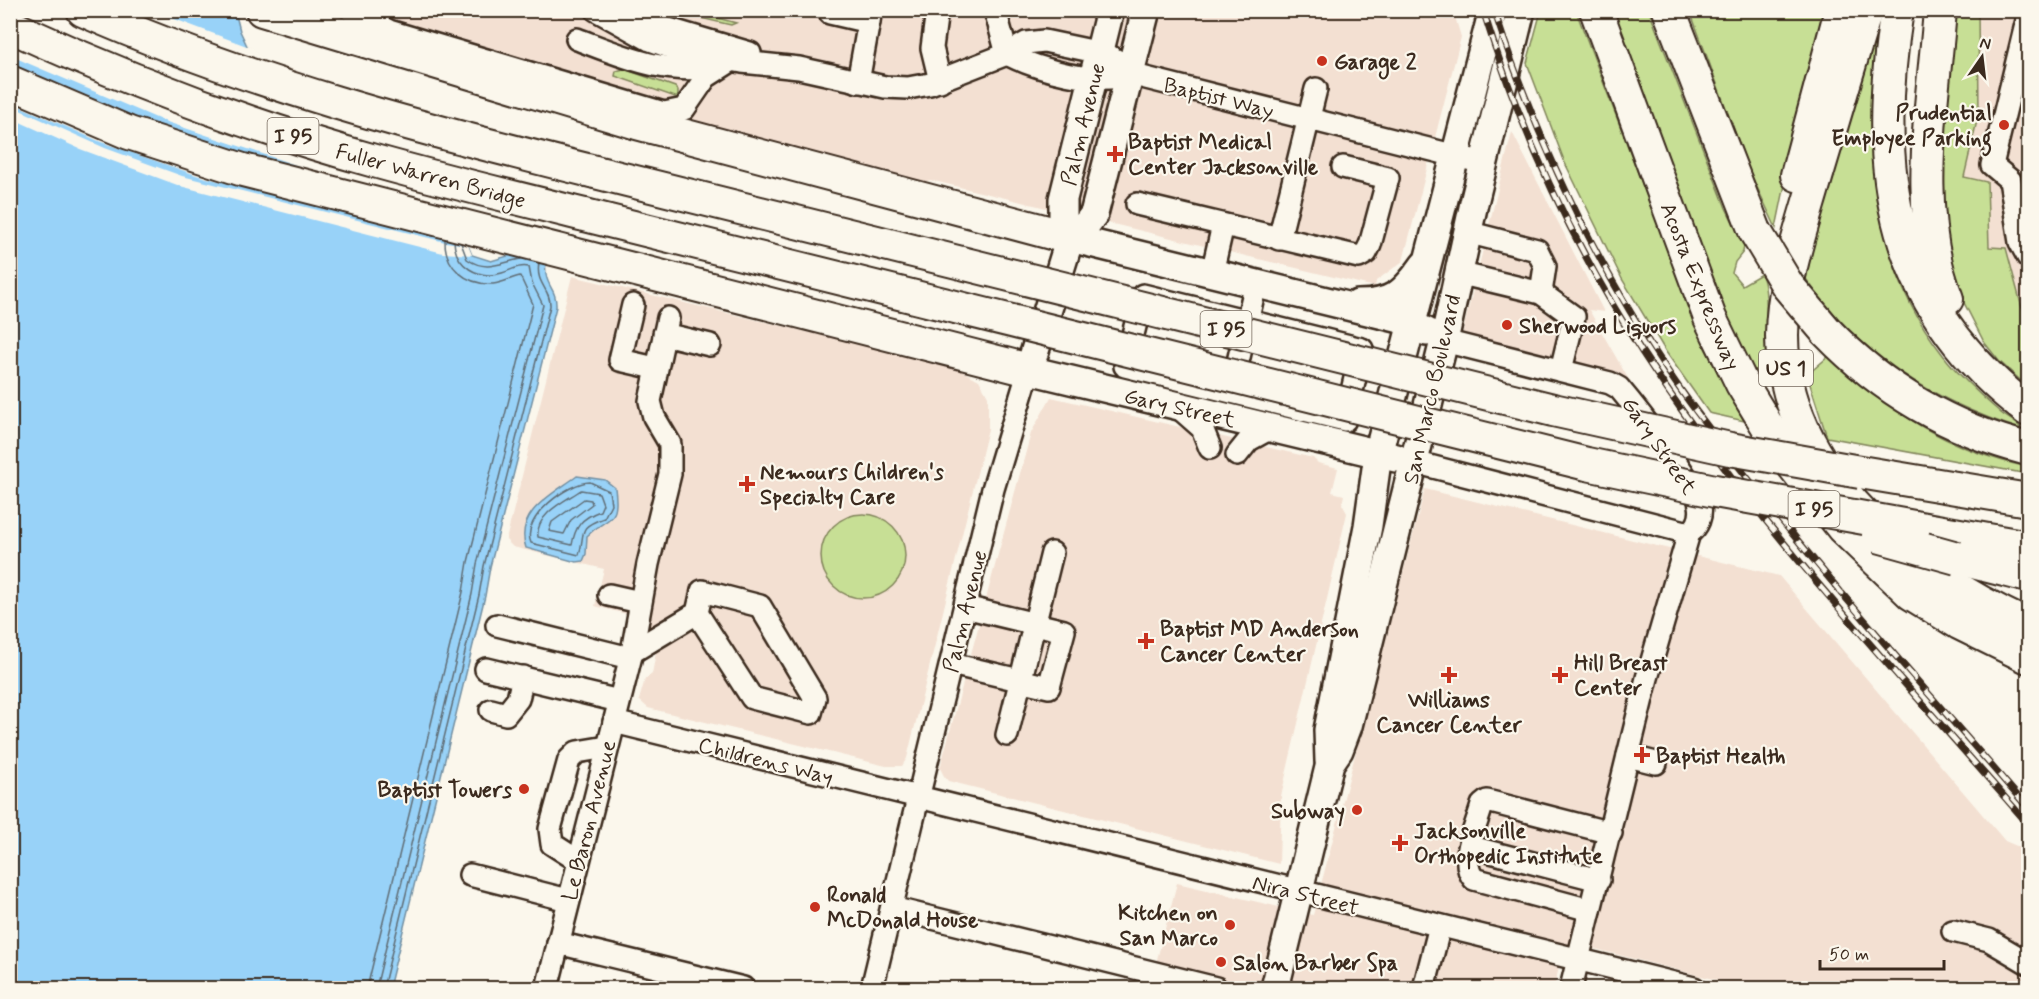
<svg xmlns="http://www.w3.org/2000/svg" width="2039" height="999" viewBox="0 0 2039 999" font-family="Mynerve,sans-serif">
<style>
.built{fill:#f3e0d2}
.green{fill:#c7df95;stroke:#81845a;stroke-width:1.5}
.water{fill:#98d2f8;stroke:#738fa1;stroke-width:1.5}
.pier{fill:#fbf7ec}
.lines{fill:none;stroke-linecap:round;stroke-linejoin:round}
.shore{stroke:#606d75;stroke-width:1.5}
.minor-casing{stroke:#3b2a1e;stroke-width:26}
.major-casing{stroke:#3b2a1e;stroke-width:32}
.highway-casing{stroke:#3b2a1e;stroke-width:36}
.minor{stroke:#fbf7ec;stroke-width:21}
.major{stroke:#fbf7ec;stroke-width:27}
.highway{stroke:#fbf7ec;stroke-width:32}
.rail-casing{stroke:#3b2a1e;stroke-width:7}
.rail{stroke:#fbf7ec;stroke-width:4.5;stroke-dasharray:14;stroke-linecap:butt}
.highway-bridge-casing{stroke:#3b2a1e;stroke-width:36;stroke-linecap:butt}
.highway-bridge{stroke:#fbf7ec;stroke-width:32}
.poi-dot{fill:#c8321e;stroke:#fbf7ec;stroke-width:2}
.labels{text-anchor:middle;stroke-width:4.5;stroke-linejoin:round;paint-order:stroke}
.shield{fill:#fbf7ec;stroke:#75685c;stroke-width:1.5}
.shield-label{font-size:21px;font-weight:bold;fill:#3b2a1e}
.poi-label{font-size:22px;font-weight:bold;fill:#3b2a1e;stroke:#fbf7ec;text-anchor:start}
.street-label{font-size:22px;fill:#3b2a1e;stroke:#fbf7ec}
</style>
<rect width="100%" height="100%" fill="#fbf7ec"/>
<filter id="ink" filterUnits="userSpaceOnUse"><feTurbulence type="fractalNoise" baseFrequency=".0167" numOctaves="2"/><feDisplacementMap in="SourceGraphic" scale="12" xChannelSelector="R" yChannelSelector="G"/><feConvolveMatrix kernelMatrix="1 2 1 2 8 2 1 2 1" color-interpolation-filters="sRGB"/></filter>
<g filter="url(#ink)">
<g class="built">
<path d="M1453,10l8,27 -58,224 -27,20 -1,6 -445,-107 -12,4 -247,-63 -373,-110z"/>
<path d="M1978,11h50v305l-6,-8 -16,-60h-17l-2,-66 -23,-5 15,-65z"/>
<path d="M1512,132l92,180 -15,-2 40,70 -168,-41z"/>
<path d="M572,276l382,91 25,13 9,16v33l-81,329 -5,8h-16l-238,-58 -9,-8 6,-21 7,-5 4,-22 -12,-26 2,-7 -51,-13 9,-37 -91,-22 -7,-7z"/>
<path d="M1051,397l262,61 5,5 20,5 -6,24 12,3 -2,9 5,9 -66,283 -2,68 -331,-83 -4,-5 -4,-8 91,-335z"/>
<path d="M1425,489l354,87 226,265 14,6 9,11v130h-280l-176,-45 -8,4 -10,41h-379l-21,-17 23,-88 136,32z"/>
</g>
<g class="green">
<path d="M655,11h37l44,12 -5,2 -52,-12 -11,3z"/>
<path d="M1541,11h35l129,337 39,73 -35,-8 -43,-61 -44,-73 -57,-116 -38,-100z"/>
<path d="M1613,11h36l77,197 18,37 -1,7 -8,10 -3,11 10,12 19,-11c10,19 2,58 5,81l-6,4 3,34 -39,-72z"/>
<path d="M1690,11h137l-22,77 -29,140 -27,-58z"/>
<path d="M1881,11c-7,125 -22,237 62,344 17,22 37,40 58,58 6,5 18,10 20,16 -88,-28 -161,-74 -215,-150l9,-45z"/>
<path d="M1953,11h25l1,101 -15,65 23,5 2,65 17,1 16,60 6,8v71l-29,-26 -15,-19 -31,-61 -14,-87z"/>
<path d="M624,69l51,18 3,3v8l-63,-22 1,-5z"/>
<path d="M1829,356c63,56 115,93 199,111v7l-201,-37 -20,-62z"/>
<circle cx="863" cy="556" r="42"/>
</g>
<g class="water">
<path d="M10,11h225l5,20 9,19 218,193 5,12 19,6 27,-8 28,8c-3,27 11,25 10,46l-66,260 -5,29 -96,392h-378z"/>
<path d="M577,476l28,4 10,8c5,37 -7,27 -28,48l-1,18 -3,7 -7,1 -50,-14c-12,-36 27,-54 51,-72z"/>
</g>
<path class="pier" d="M11,11h142l99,37 16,16 202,140 8,14 -8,27h-2l4,10 -29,-2 -263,-67 -100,-37 -69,-31v-12l94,42 77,28 263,66 22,3 -268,-69 -98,-34 -91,-40 1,-37 112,50 89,31 132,35 -183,-61 -150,-64z"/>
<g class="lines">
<g class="shore">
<path d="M461,243l6,16c20,14 34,3 54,0"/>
<path d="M590,482l19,9 2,13 -7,14c-28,10 -18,14 -25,37l-48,-12c-11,-25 38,-61 59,-61z"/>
<path d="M581,490l18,3 4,11 -3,7c-19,7 -25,16 -28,34l-34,-8c-3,-23 27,-36 43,-47z"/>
<path d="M584,499l7,1 1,4 -21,16 -7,14 -15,-3 3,-9z"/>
<path d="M367,988l96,-396 5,-30 65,-258 -13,-28c-9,2 -17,7 -27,8 -27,1 -49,-17 -48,-45"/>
<path d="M376,988l96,-394 5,-30 66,-259 -11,-22 -3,-16c-11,-2 -17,3 -27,6 -24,7 -47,-7 -48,-32"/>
<path d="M383,988l96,-393 5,-29 66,-260c1,-17 -15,-22 -11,-43"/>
</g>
<g class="minor-casing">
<g id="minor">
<path d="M351,10l38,21 275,82 20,-4 22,-32 25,-16"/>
<path d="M596,10l54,30 33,12 59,10 57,6 86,19 23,1 22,-4 77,-30 19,-11 18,-2 62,13 12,7 12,13"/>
<path d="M627,10l25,14 98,29"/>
<path d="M937,10l-5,38 8,33"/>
<path d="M995,10l12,44"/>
<path d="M830,13l39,9"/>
<path d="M2028,16l-36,149 18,15 10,62 8,15"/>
<path d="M577,39c45,17 96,40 144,25"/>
<path d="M1007,54c32,16 89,32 123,20l354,89"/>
<path d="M858,82l13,-72"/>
<path d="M1137,204l222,53 7,-4 4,-8 18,-67 -45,-11"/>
<path d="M1467,232l70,18 8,16 -4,27"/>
<path d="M1279,239l37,-150"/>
<path d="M1212,273l11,-48"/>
<path d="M1458,273l83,20 33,24 -13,53"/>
<path d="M1143,295l219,54 -17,71 -220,-54z"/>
<path d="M633,305l-13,55 35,8"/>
<path d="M664,334l46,11"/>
<path d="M1444,341l166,42 9,5c16,19 78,97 81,117 2,11 -2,22 -11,28"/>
<path d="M1232,388l24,-105"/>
<path d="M1177,406l25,22 8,20"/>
<path d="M1237,455l12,-15 22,-12"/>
<path d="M1414,462l275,71"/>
<path d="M609,595l31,7"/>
<path d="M497,625l133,33"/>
<path d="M632,652l65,-39 5,-22 58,15 55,92 -4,15 -59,-15 -55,-85"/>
<path d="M951,664l98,23 15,-56 -99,-24"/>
<path d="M486,669l133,32"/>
<path d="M491,710l15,4 12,-15 5,-22"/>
<path d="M614,722l1080,266"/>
<path d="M1007,735l45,-182"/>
<path d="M1628,756l28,7"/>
<path d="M1471,847l128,33"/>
<path d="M577,860l-25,-16 -2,-15 19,-69 8,-8 30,-5"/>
<path d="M470,875l98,25"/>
<path d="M892,908l324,80"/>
<path d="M1590,910l-116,-31c-16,-18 3,-54 8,-74l5,-4 124,32"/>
<path d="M1953,931l36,9 39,23"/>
<path d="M558,943l185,45"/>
<path d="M547,988l85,-336 16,-88 22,-90v-30l-16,-27 -4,-16 18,-83"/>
<path d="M872,988l121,-499 36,-119"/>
<path d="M1424,988l16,-62"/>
<path d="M1571,988l76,-310 42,-145"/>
</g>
</g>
<g class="major-casing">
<g id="major">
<path d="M1110,10l-47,189v17l7,22 -41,132 367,88"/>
<path d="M1070,238l330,81 27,13"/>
<path d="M1070,238l13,-9 11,-15 52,-204"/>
<path d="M1358,304c35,0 46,-11 66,-39"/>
<path d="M1329,761l-1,-31 40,-204 10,-72 115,-444"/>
<path d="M1275,988l55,-225 9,-13 9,-24 96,-385 30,-138 47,-193"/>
</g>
</g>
<g class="highway-casing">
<g id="highway">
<path d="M83,10c165,73 338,119 512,162"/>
<path d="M262,10l375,113 433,115"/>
<path d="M1596,10l114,308 32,66 43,71 58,73 69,66 47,29 69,34"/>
<path d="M1669,10l86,221"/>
<path d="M1866,10c-17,57 -34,114 -51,171 -14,49 -33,103 -33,155 1,139 132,238 246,290"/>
<path d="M1897,10c-26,163 -6,296 131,400"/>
<path d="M1940,10c-7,94 -28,201 7,289"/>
<path d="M10,26c119,55 242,101 368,136 68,19 138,36 207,53"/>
<path d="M10,82l119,51 114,37 786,200"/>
<path d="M1797,175l44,-165"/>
<path d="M1827,332c56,58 123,97 201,117"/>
<path d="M1860,472l168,28"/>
<path d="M1914,527l114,20"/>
<path d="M1957,558l71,18"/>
</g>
</g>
<use href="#minor" class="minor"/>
<use href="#major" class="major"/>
<use href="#highway" class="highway"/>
<g class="rail-casing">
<g id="rail">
<path d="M1483,10c37,120 91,237 159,342 111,170 254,319 386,472"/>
<path d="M1494,10c42,128 100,251 175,363 26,39 56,76 85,113 87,111 182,215 274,322"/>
</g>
</g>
<use href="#rail" class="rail"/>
<g class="highway-bridge-casing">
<g id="highway-bridge">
<path d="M595,172l958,238 177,39 130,23"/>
<path d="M585,215l1002,249 128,27 199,36"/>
<path d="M1755,231l33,55 39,46"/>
<path d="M1878,536l79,22"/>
</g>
</g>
<use href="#highway-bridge" class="highway-bridge"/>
</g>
</g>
<g class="poi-dot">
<circle cx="1322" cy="61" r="6"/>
<circle cx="2004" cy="125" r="6"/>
<path d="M1112 145h6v6h6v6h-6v6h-6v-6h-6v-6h6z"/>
<circle cx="1507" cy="325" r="6"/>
<path d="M744 475h6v6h6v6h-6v6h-6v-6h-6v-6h6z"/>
<path d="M1143 632h6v6h6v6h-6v6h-6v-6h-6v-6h6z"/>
<path d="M1446 666h6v6h6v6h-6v6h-6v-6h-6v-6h6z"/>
<path d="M1557 666h6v6h6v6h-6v6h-6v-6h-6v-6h6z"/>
<path d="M1639 746h6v6h6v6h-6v6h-6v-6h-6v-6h6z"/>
<circle cx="524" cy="789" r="6"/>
<circle cx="1357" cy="810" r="6"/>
<path d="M1397 834h6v6h6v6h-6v6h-6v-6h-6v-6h6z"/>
<circle cx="815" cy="907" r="6"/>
<circle cx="1230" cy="925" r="6"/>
<circle cx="1221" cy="962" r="6"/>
</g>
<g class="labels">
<g class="shield">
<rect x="267.5" y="118" width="51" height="36" rx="4.5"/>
<rect x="1200.5" y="311" width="51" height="36" rx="4.5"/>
<rect x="1759" y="350" width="54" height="36" rx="4.5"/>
<rect x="1788.5" y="491" width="51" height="36" rx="4.5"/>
</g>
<g class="shield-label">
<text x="293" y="143">I 95</text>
<text x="1226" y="336">I 95</text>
<text x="1786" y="375">US 1</text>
<text x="1814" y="516">I 95</text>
</g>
<g class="poi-label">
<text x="1334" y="69">Garage 2</text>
<text x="1992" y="120" text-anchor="end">Prudential<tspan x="1992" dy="25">Employee Parking</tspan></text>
<text x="1128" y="149">Baptist Medical<tspan x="1128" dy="25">Center Jacksonville</tspan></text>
<text x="1519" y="333">Sherwood Liquors</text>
<text x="760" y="479">Nemours Children's<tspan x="760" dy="25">Specialty Care</tspan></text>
<text x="1160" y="636">Baptist MD Anderson<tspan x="1160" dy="25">Cancer Center</tspan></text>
<text x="1574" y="670">Hill Breast<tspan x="1574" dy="25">Center</tspan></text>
<text x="1449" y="707" text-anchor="middle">Williams<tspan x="1449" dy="25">Cancer Center</tspan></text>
<text x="1656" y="763">Baptist Health</text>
<text x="512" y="797" text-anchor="end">Baptist Towers</text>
<text x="1345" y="818" text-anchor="end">Subway</text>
<text x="1414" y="838">Jacksonville<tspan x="1414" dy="25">Orthopedic Institute</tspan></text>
<text x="827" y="902">Ronald<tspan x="827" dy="25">McDonald House</tspan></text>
<text x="1218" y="920" text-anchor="end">Kitchen on<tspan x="1218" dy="25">San Marco</tspan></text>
<text x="1233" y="970">Salon Barber Spa</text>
</g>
<g class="street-label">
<text transform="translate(1219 97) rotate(14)" y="8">Baptist Way</text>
<text transform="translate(1082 124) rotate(-76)" y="8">Palm Avenue</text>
<text transform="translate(431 175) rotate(15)" y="8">Fuller Warren Bridge</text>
<text transform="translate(1701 286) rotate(68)" y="8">Acosta Expressway</text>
<text transform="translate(1431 389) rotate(-77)" y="8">San Marco Boulevard</text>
<text transform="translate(1180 407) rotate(13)" y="8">Gary Street</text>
<text transform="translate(1660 445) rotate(55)" y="8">Gary Street</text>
<text transform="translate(964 611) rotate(-76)" y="8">Palm Avenue</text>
<text transform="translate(766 760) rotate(14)" y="8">Childrens Way</text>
<text transform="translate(588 820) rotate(-76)" y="8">Le Baron Avenue</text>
<text transform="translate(1306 894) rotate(14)" y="8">Nira Street</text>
</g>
</g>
<rect width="2039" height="999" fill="none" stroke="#fbf7ec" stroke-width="36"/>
<rect x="18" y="18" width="2003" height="963" fill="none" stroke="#3b2a1e" stroke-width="2" filter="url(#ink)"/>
<g transform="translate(1982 57) rotate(14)" stroke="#fbf7ec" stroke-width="4.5" paint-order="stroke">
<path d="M0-4.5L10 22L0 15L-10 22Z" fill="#3b2a1e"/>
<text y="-9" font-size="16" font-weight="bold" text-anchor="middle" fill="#3b2a1e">N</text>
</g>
<path d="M1820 960v9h124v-9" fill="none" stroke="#3b2a1e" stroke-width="3"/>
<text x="1829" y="960" font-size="18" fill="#3b2a1e" stroke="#fbf7ec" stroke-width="4.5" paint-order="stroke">50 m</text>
</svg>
